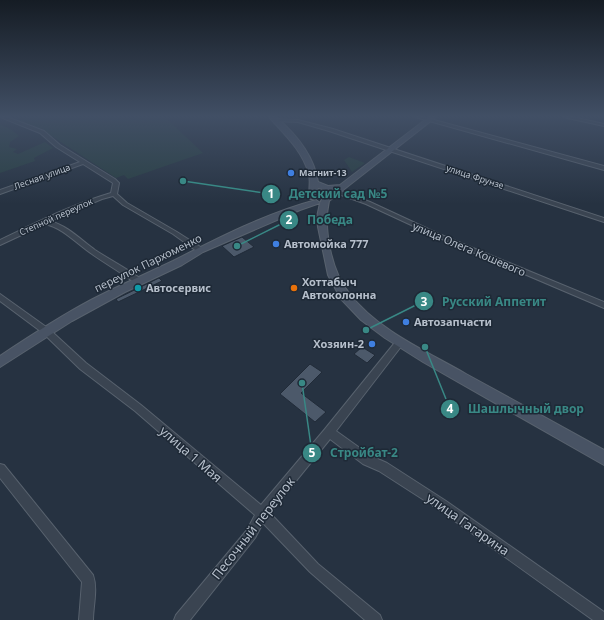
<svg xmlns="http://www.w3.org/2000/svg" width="604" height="620" viewBox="0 0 604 620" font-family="'Noto Sans',sans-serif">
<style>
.green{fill:#283f42}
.building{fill:#4c596a;stroke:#212b38}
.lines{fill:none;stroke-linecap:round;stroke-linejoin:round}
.street-casing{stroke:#58626e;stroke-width:2}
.secondary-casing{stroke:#58626e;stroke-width:2}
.street{fill:#3a4451;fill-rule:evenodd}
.secondary{fill:#485364;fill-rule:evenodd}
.shop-dot{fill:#3f7fe0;stroke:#1e2936;stroke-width:1.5}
.culture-dot{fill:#0f9aa8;stroke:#1e2936;stroke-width:1.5}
.food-dot{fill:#e8710a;stroke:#1e2936;stroke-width:1.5}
.labels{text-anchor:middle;stroke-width:3;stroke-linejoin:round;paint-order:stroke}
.far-poi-label{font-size:9px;font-weight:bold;fill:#b6bfcb;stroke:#1e2936;text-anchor:start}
.far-street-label{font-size:9px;fill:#b6bfcb;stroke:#1e2936}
.poi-label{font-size:11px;font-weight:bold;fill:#b6bfcb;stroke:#1e2936;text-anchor:start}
.street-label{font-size:11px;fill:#b6bfcb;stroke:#1e2936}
.near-street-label{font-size:13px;fill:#b6bfcb;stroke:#1e2936}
.leader{fill:none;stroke:#398885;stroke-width:1.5}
.callout-dot{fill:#398885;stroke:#1e2936;stroke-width:1.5}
.mark-label{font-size:12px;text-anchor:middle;font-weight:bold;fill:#fff}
.callout-label{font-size:12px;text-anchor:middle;font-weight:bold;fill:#398885;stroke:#1e2936;stroke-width:3;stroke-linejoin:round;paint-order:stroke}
</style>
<rect width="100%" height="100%" fill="#263241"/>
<g class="green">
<path d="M27,117h97l3,2 -2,1 11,-3h29l38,36 -75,26 -4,-4 -8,3 -72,-47 -27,-10z"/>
<path d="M0,124l12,6 7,6 -9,6 -1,5 8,2 -4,3 5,2 27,-12 8,6 -19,10 1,3 -35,12z"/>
<path d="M349,157l16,6 -13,9 -8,-12z"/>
</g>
<g class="building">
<path d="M242,237l12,10 -20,10 -12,-11z"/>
<path d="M159,278l3,3 -44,21 -2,-3z"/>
<path d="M362,347l13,8 -8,8 -13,-9z"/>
<path d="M310,364l12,8 -21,21 25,19 -11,10 -35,-28z"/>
</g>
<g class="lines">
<g class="street-casing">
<g id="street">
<path d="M0,117h7l37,14 16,14 55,34 4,4 -2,11 10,9 50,29 25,16 1,2 -1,2h-4l-25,-18 -50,-29 -10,-9 -11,3 -52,22c18,5 31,19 45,29 15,10 31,18 46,29l1,2 -1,2h-6c-14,-11 -29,-19 -43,-29 -16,-11 -29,-26 -47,-30l-45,21v-5c36,-17 73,-36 111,-47l2,-10 -30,-19 -83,30v-4l80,-28 -24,-15 -16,-14z"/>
<path d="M415,117h8l181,49v4z"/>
<path d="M563,117h10l31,7v2z"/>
<path d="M275,119l23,1 35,9 271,89v4l-275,-91 -31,-9 -25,-1v-2z"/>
<path d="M335,189l35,13 69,32 165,68v6l-169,-72 -69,-32 -33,-12v-2z"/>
<path d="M0,294l49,35 37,34 55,42 120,100 64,-76 72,-89h6l1,2 -1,2 -67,87 35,25 16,7 59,38 158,111v8h-11l-155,-111 -59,-38 -16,-7 -33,-25 -60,74 48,51 62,51 2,5h-17l-55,-48 -47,-49 -8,15 -65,82h-16l2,-5 71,-85 8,-15 -120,-104 -55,-42 -37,-36 -43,-32z"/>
<path d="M0,464l4,1 89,110c5,14 0,31 0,45h-14l3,-38 -82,-104z"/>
</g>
</g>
<g class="secondary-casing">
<path id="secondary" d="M269,117h7c20,17 38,39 42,65l10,4 12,-1 89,-68h7l-107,84c-6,27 2,70 20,92 28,37 77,58 117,81 46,25 92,51 138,76v15l-181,-103 -38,-24 -24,-18 -20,-21 -13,-24 -10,-48 -1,-10 3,-14 -20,7 -97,42 -21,13 -57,27 -53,29 -72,46v-11c30,-20 59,-39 91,-56 27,-14 55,-26 82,-39 45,-23 94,-48 143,-61l4,3 3,-6 10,-7h-6l-9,-2 -2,11h-6c-2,-7 1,-17 -1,-25 -7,-24 -24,-39 -40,-57z"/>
</g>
<use href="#street" class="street"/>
<use href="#secondary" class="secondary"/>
</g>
<linearGradient id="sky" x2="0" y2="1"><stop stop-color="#151c24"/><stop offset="0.57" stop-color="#414f65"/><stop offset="1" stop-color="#414f65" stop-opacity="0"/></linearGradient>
<rect width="604" height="204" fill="url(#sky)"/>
<g class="shop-dot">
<circle cx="291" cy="173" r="4"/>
<circle cx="276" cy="244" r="4"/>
<circle cx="406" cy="322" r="4"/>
<circle cx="372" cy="344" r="4"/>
</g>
<circle class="culture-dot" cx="138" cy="288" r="4"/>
<circle class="food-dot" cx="294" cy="288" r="4"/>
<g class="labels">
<g class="far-poi-label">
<text x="299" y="176">Магнит-13</text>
</g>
<g class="far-street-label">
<text transform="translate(42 177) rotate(-20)" y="3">Лесная улица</text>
<text transform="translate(475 177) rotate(18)" y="3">улица Фрунзе</text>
<text transform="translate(56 217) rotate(-24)" y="3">Степной переулок</text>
</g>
<g class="poi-label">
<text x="284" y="248">Автомойка 777</text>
<text x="302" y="286">Хоттабыч<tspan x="302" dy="13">Автоколонна</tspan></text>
<text x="146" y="292">Автосервис</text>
<text x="414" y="326">Автозапчасти</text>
<text x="364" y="348" text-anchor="end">Хозяин-2</text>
</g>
<g class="street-label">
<text transform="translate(469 249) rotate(23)" y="4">улица Олега Кошевого</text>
<text transform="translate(148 263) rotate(-26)" y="4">переулок Пархоменко</text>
</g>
<g class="near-street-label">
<text transform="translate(191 454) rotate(41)" y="5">улица 1 Мая</text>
<text transform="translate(468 524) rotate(35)" y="5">улица Гагарина</text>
<text transform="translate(253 528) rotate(-52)" y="5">Песочный переулок</text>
</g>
</g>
<path class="leader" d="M183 181L271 194M237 246L289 220M366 330L424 301M425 347L450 409M302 383L312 453"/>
<g class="callout-dot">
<circle cx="183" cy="181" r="4"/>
<circle cx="237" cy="246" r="4"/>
<circle cx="366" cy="330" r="4"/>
<circle cx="425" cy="347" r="4"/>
<circle cx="302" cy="383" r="4"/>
<circle cx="271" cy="194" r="10"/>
<circle cx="289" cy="220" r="10"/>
<circle cx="424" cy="301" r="10"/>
<circle cx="450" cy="409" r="10"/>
<circle cx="312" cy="453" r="10"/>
</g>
<g class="mark-label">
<text x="271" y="198">1</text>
<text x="289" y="224">2</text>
<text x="424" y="306">3</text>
<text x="450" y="413">4</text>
<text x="312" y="457">5</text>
</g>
<g class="callout-label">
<text x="338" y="198">Детский сад №5</text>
<text x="330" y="224">Победа</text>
<text x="494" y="306">Русский Аппетит</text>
<text x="526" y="413">Шашлычный двор</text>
<text x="364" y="457">Стройбат-2</text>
</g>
</svg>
